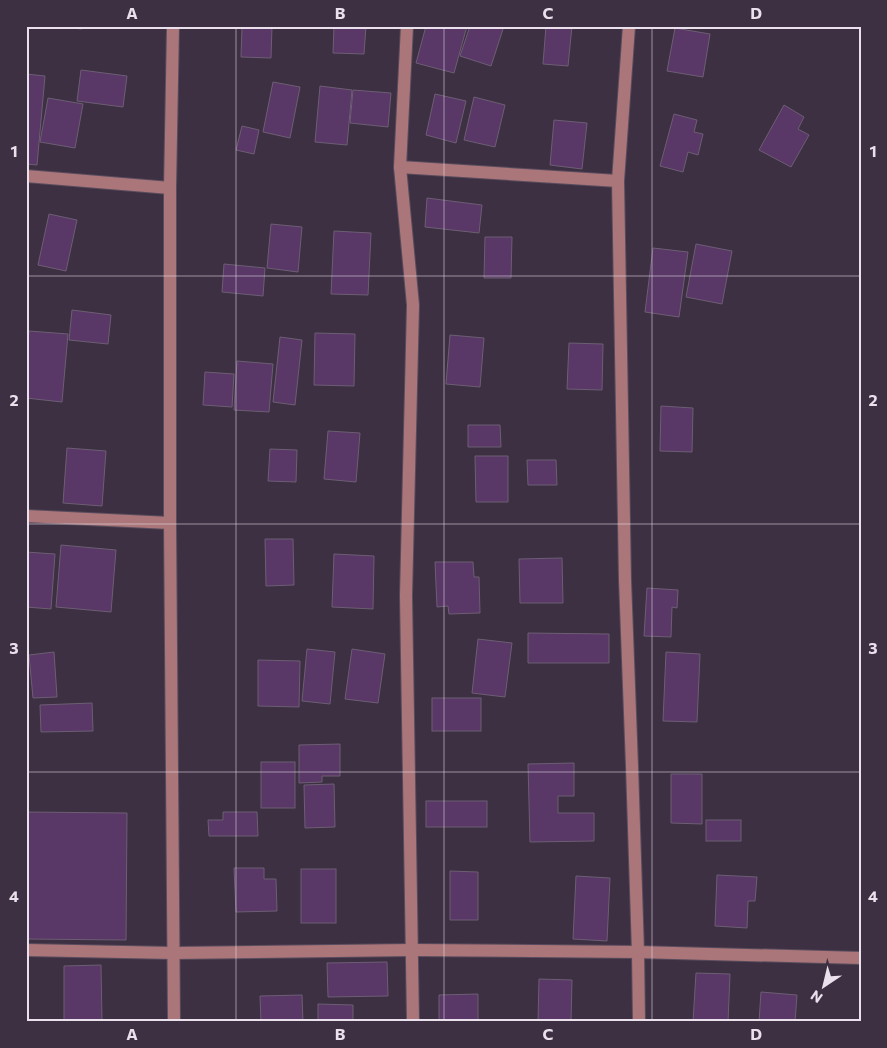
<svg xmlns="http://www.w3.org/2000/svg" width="887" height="1048" viewBox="0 0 887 1048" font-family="Commissioner,sans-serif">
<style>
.building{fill:#593767;stroke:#6d5e73}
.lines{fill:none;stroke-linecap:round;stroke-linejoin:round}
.minor-casing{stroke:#594c5e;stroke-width:14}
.minor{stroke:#ab7679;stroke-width:12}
.grid{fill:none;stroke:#eae1ed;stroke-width:1;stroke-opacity:0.55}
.neatline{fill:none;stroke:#eae1ed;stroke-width:2}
.grid-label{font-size:16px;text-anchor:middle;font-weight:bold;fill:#eae1ed}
</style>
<rect width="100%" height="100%" fill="#3d3043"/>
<g class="building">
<path d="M59,26h23v3l-23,-2z"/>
<path d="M242,26h30l-1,32 -30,-1z"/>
<path d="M334,26h32l-2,28 -31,-1z"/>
<path d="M426,26h41l-13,47 -38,-10z"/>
<path d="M470,26h34l-13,40 -31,-10z"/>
<path d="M546,26h26l-4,40 -25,-2z"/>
<path d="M675,28l35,6 -7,43 -36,-6z"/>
<path d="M81,70l46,6 -4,31 -46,-6z"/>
<path d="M26,74l19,2 -8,89 -11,-1z"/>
<path d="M273,82l27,5 -10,51 -27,-6z"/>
<path d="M320,86l32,4 -5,55 -32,-3z"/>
<path d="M353,90l38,3 -3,34 -38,-4z"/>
<path d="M435,94l31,7 -10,42 -30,-8z"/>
<path d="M474,97l31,8 -10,42 -31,-7z"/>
<path d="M48,98l35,6 -8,44 -35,-6z"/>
<path d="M784,105l20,12 -6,12 11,6 -18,32 -32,-17z"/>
<path d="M674,114l23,6 -3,12 9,2 -5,21 -10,-3 -5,20 -23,-6z"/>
<path d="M554,120l33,3 -5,46 -32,-4z"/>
<path d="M242,126l17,4 -5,24 -18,-4z"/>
<path d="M427,198l55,7 -3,28 -54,-6z"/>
<path d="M49,214l28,6 -11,51 -28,-6z"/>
<path d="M271,224l31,3 -4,45 -31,-4z"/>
<path d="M334,231l37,2 -3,62 -37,-1z"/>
<path d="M485,237h27l-1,41h-27z"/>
<path d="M696,244l36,7 -10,53 -36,-7z"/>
<path d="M653,248l35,4 -9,65 -34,-5z"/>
<path d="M224,264l41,4 -2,28 -41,-4z"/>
<path d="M72,310l39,5 -3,29 -39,-4z"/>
<path d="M29,331l39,3 -6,68 -36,-4v-39z"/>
<path d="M315,333l40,1 -1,52 -40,-1z"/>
<path d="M450,335l34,3 -4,49 -34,-3z"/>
<path d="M280,337l22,3 -7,65 -22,-3z"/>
<path d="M569,343l34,1 -1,46 -35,-1z"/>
<path d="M237,361l36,3 -4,48 -35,-2z"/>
<path d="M205,372l29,2 -2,33 -29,-2z"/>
<path d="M661,406l32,2 -1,44 -32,-1z"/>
<path d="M468,425h32l1,22h-33z"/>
<path d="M328,431l32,2 -4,49 -32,-3z"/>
<path d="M67,448l39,3 -4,55 -39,-3z"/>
<path d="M270,449l27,1 -1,32 -28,-1z"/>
<path d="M475,456h33v46h-32z"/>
<path d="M527,460h29l1,25h-29z"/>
<path d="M265,539h28l1,46 -28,1z"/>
<path d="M61,545l55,5 -5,62 -55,-5z"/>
<path d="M26,552l29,2 -4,55 -25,-2z"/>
<path d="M334,554l40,2 -1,53 -41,-2z"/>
<path d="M562,558l1,45h-43l-1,-44z"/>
<path d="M435,562h38l1,15h5l1,36 -31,1 -1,-8 -11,1z"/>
<path d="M647,588l31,2 -1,18 -5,-1 -1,30 -27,-1z"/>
<path d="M528,633l81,1v29h-81z"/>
<path d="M478,639l34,4 -7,54 -33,-4z"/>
<path d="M307,649l28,3 -5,52 -28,-3z"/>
<path d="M352,649l33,5 -7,49 -33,-4z"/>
<path d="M54,652l3,45 -24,1 -4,-43z"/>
<path d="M666,652l34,2 -3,68 -34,-1z"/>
<path d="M258,660l42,1 -1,46 -41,-1z"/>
<rect x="432" y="698" width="49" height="33"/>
<path d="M92,703l1,28 -52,1 -1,-27z"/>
<path d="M340,744v32h-18v6l-23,1v-38z"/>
<rect x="261" y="762" width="34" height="46"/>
<path d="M574,763v33h-16v17h36v28l-64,1 -2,-78z"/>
<path d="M671,774h31v50l-31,-1z"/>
<path d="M334,784l1,43 -30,1 -1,-43z"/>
<rect x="426" y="801" width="61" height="26"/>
<path d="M26,812l101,1 -1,127 -100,-1z"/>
<path d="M223,812h34l1,24h-49l-1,-16h15z"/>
<rect x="706" y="820" width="35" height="21"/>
<path d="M234,868h30v11h12l1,32 -41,1z"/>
<rect x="301" y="869" width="35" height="54"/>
<path d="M450,871l28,1v48h-28z"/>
<path d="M717,875l40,2 -2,24h-7l-1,27 -32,-2z"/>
<path d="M576,876l34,2 -3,63 -34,-2z"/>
<path d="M387,962l1,34 -60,1 -1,-34z"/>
<path d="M101,965l1,57h-38v-56z"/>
<path d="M696,973l34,1 -2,48h-35z"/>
<path d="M539,979l33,1 -1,42h-33z"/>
<path d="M761,992l36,3 -2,27h-36z"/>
<path d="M478,994v28h-39v-27z"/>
<path d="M302,995l1,27h-42l-1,-26z"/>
<path d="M318,1004l35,1v17h-35z"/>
</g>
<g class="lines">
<g class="minor-casing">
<g id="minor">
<path d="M173,26l-3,162v335l4,499"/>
<path d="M407,26l-7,141 13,138 -7,291 7,426"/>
<path d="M629,26l-11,155 7,399 7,186 6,186 1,70"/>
<path d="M400,167l218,14"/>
<path d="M26,176l144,12"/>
<path d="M26,516l144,7"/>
<path d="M26,950l147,3 239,-3 226,2 223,6"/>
</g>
</g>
<use href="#minor" class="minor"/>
</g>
<path class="grid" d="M236,26v996M444,26v996M652,26v996M26,276h835M26,524h835M26,772h835"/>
<rect width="887" height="1048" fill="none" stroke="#3d3043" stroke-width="55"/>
<g transform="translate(824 986) rotate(215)" stroke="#3d3043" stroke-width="4" paint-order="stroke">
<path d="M0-4L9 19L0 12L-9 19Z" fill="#eae1ed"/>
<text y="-8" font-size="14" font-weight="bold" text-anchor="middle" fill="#eae1ed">N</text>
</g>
<rect x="28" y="28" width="832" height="992" class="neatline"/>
<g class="grid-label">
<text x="132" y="19">A</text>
<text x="340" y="19">B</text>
<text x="548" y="19">C</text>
<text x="756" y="19">D</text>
<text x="14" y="157">1</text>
<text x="873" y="157">1</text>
<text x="14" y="406">2</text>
<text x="873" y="406">2</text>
<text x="14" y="654">3</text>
<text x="873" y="654">3</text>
<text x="14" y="902">4</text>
<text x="873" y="902">4</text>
<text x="132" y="1040">A</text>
<text x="340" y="1040">B</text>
<text x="548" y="1040">C</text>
<text x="756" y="1040">D</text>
</g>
</svg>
